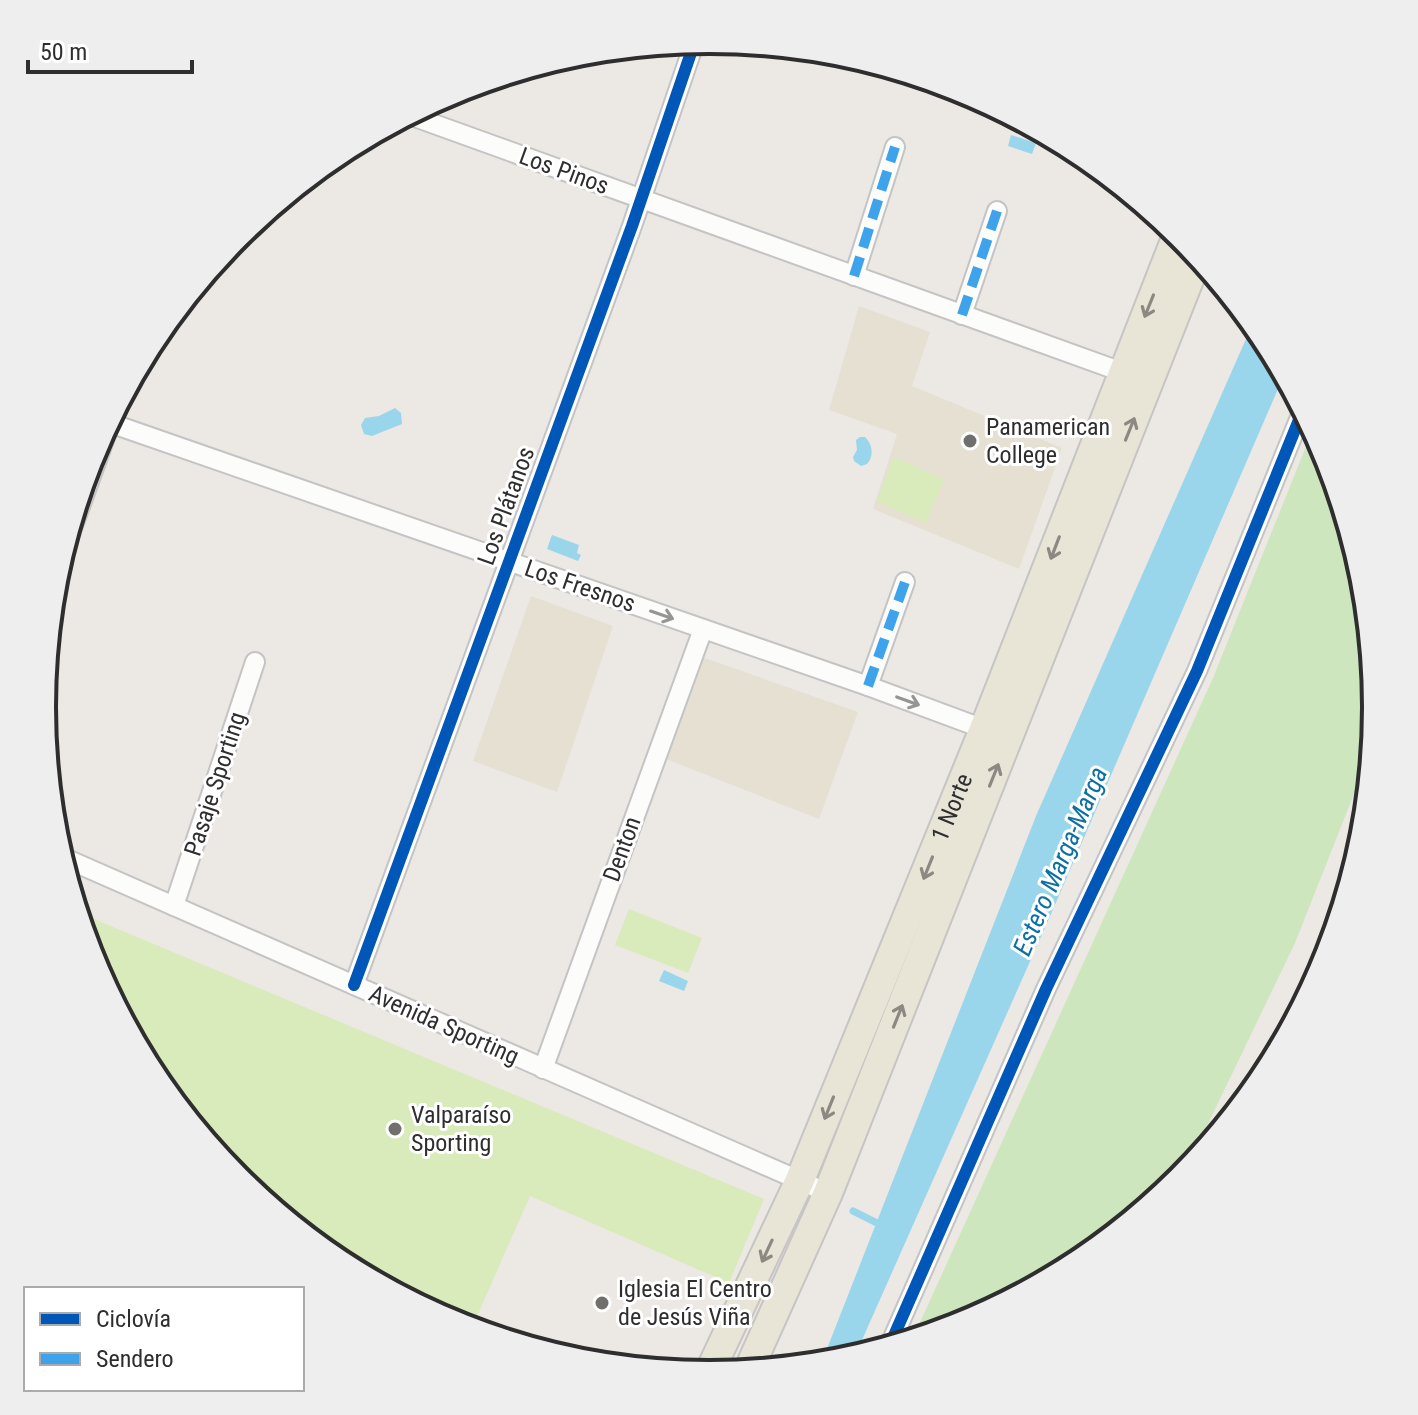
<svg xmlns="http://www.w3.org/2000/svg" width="1418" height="1415" viewBox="0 0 1418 1415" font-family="'Roboto Condensed',sans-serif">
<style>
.education{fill:#e6e0d3}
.grass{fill:#cee6be}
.pitch{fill:#d9eabb}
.water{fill:#99d6ec}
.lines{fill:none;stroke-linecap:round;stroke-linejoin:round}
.stream{stroke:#99d6ec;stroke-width:7}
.street-casing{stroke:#c5c4c5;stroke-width:22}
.primary-casing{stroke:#c6c5c4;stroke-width:32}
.street{stroke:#fcfcfb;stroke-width:18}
.primary{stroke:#e8e4d6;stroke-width:28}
.quiet{stroke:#3ea3eb;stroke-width:10;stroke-dasharray:20 10;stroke-linecap:butt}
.cycleway-casing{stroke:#fff;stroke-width:17}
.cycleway{stroke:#0057b8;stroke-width:12}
.oneway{stroke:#8b8982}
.oneway2{stroke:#959594}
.poi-dot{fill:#706f6e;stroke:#fff;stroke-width:3}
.labels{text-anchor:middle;stroke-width:6;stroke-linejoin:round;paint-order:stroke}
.street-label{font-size:24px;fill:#2e2e2e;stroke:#fff}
.poi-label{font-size:24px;fill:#2e2e2e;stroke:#fff;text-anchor:start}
.water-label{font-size:26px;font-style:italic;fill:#0d6fa3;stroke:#fff}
.rim{fill:none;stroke:#2e2e2e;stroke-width:4}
</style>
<rect width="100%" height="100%" fill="#ece8e4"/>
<g class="education">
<path d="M859,306l71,26 -18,54 150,62 -43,121 -146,-60 24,-75 -68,-24z"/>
<path d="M531,596l82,30 -56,166 -84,-31z"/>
<path d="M702,657l156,55 -39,107 -153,-60z"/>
</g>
<path class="grass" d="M1313,429l13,23 38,126 12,130 -3,38 -78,197 -114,237 -102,83 -115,61 -52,16 301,-662z"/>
<g class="pitch">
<path d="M894,457l50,22 -18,44 -50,-22z"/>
<path d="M629,909l73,29 -14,35 -73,-28z"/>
<path d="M77,912l687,287 -35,84 -199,-87 -56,127 50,23 -71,-22 -115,-62 -101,-83 -83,-101 -62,-115z"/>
</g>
<g class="water">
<path d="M1011,135l25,8 -4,11 -24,-8z"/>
<path d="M1253,323l11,14 20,38 -236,546 -194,437 -33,6 215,-548z"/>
<path d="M395,408l6,5 1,11 -30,12 -8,-2 -3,-9 4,-7 14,-2z"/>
<path d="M860,437h5c8,7 9,20 2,27l-6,2 -7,-5 -1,-4 4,-7 -1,-10z"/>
<path d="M552,535l27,10 -2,8 4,2 -3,6 -31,-12z"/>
<path d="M664,970l24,11 -4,10 -25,-10z"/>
</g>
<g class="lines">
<path class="stream" d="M853,1211l30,15"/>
<g class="street-casing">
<g id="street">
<path d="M409,115l713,257"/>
<path d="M854,276l41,-129"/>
<path d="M962,315l35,-104"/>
<path d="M110,423l758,263 116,43"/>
<path d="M54,578l61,-168"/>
<path d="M868,686l37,-104"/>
<path d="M60,856l768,337"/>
<path d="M174,906l81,-244"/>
<path d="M354,985l278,-759 63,-185"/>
<path d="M543,1069l160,-440"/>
<path d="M889,1347l157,-358 151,-318 106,-261"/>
</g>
</g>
<g class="primary-casing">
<g id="primary">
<path d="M748,1371l80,-178 370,-936"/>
<path id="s1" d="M708,1375l92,-195 184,-451 194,-496"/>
</g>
</g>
<use href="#street" class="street"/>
<use href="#primary" class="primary"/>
<g class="quiet">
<path d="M854,276l41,-129"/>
<path d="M962,315l35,-104"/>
<path d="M868,686l37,-104"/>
</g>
<g class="cycleway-casing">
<g id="cycleway">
<path d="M354,985l278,-759 63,-185"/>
<path d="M889,1347l157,-358 151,-318 106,-261"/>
</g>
</g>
<use href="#cycleway" class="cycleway"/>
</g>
<defs><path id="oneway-shaft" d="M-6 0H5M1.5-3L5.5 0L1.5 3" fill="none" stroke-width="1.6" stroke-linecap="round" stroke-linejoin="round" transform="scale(2)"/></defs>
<g class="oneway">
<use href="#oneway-shaft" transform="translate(1149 306) rotate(112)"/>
<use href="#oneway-shaft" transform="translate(1130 429) rotate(-68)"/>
<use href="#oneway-shaft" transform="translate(1055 548) rotate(111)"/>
<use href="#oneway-shaft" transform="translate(994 775) rotate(-68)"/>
<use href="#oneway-shaft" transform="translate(928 868) rotate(112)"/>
<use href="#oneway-shaft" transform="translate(898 1016) rotate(-68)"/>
<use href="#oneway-shaft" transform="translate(829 1108) rotate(112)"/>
<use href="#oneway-shaft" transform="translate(767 1251) rotate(115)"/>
</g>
<g class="oneway2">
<use href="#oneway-shaft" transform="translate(662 615) rotate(19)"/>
<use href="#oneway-shaft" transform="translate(908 701) rotate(20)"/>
</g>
<g class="poi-dot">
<circle cx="970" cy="441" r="8"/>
<circle cx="395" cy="1129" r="8"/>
<circle cx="602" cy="1303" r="8"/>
</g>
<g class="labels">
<g class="street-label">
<text transform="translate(564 171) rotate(20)" y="8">Los Pinos</text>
<text transform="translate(506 506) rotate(-70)" y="8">Los Plátanos</text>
<text transform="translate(580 586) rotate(19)" y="8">Los Fresnos</text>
<text transform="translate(215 784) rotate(-72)" y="8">Pasaje Sporting</text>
<text dy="8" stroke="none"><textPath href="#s1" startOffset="618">1 Norte</textPath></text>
<text transform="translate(622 849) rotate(-70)" y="8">Denton</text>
<text transform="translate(444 1025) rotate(24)" y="8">Avenida Sporting</text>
</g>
<g class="poi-label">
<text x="986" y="435">Panamerican<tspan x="986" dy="28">College</tspan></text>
<text x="411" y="1123">Valparaíso<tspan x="411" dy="28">Sporting</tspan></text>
<text x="618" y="1297">Iglesia El Centro<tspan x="618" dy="28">de Jesús Viña</tspan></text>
</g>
<g class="water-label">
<text transform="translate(1060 861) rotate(-67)" y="9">Estero Marga-Marga</text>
</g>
</g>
<path d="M0 0H1418V1415H0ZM56 707a653 653 0 1 1 1306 0a653 653 0 1 1-1306 0Z" fill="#eee" fill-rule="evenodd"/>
<path class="rim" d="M56 707a653 653 0 1 1 1306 0a653 653 0 1 1-1306 0Z"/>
<rect x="24" y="1287" width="280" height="104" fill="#ffffff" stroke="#ababab" stroke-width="2"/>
<rect x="40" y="1313" width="40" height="12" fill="#0057b8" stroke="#ababab" stroke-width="2"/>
<text x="96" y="1327" font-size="24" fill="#2e2e2e">Ciclovía</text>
<rect x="40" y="1353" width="40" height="12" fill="#3ea3eb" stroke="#ababab" stroke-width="2"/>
<text x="96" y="1367" font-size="24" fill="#2e2e2e">Sendero</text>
<path d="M28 60v12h164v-12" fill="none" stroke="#2e2e2e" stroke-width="4"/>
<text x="40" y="60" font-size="24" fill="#2e2e2e" stroke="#ffffff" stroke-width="6" paint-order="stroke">50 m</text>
</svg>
